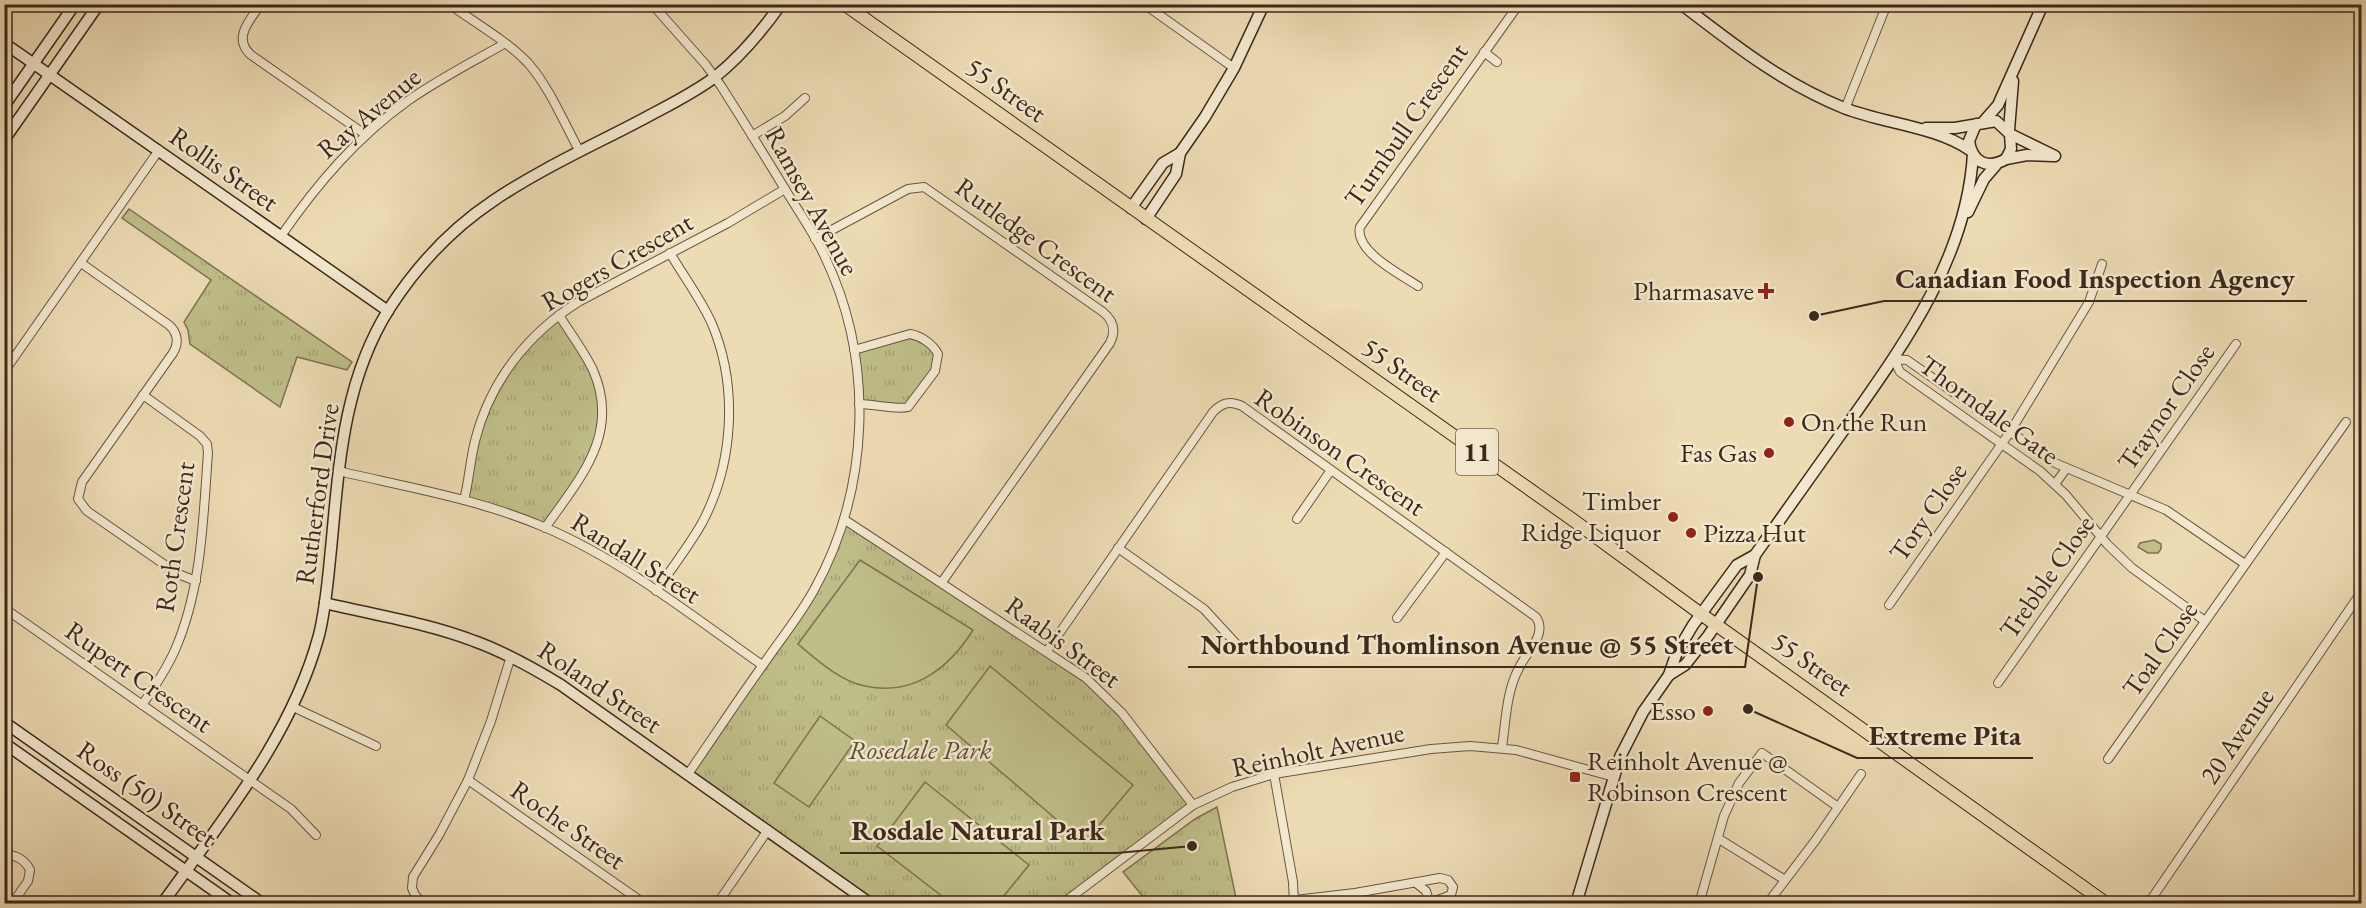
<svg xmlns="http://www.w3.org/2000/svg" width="2366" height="908" viewBox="0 0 2366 908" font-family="'EB Garamond',serif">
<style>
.grass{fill:url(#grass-tufts);stroke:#7e7352;stroke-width:1.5}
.pitch{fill:#bfbe89;stroke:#7e7352;stroke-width:1.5}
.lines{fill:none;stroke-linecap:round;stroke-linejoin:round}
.street-casing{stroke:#685541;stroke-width:10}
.secondary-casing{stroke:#3c281b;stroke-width:13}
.primary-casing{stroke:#3c281b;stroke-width:14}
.street{stroke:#f3e8ce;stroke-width:8}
.secondary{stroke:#f3e8ce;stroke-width:10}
.primary{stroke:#eddbb4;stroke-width:12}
.poi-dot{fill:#8f2418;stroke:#f3e8ce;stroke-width:2}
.labels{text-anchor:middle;stroke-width:5;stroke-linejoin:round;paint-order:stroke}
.shield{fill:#f3e8ce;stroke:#736251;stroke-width:1.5}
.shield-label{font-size:26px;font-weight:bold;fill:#3c281b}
.street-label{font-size:27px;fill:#3c281b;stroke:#f3e8ce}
.poi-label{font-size:27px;fill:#3c281b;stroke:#f3e8ce;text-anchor:end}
.park-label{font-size:27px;font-style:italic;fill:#5d4e36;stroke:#f3e8ce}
.leader{fill:none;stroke:#3c281b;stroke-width:2}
.callout-dot{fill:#3c281b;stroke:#f3e8ce;stroke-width:2}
.callout-label{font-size:28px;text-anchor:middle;font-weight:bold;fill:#3c281b;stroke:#f3e8ce;stroke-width:5;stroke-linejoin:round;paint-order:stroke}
</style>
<defs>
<pattern id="grass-tufts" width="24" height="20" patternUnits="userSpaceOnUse" patternTransform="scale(1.5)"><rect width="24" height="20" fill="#bfbe89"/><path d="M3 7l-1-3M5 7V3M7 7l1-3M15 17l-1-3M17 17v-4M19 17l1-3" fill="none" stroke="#a5a376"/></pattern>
</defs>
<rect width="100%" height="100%" fill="#eddbb4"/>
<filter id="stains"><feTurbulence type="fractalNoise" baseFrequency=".00333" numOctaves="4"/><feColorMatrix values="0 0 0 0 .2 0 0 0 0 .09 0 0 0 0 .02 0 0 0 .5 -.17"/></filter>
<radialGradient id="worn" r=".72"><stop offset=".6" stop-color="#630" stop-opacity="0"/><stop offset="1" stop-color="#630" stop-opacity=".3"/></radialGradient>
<g class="grass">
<path d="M129,209l223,153 -5,8 -50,-13 -17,50 -90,-63 -2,-14 -4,-8 27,-42 -89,-62z"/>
<path d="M559,315l32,52 9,25 -3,56 -52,80 -81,-28 12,-61 30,-69z"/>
<path d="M918,336l21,22 -28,47 -52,-1 -5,-54z"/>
<path d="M845,520l255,170 93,115 -131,98h-191l-183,-129 126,-184z"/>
<path d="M2154,540l7,4v5l-3,4h-10l-10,-6 2,-4z"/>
<path d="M1217,807l20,96h-89l-25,-31 72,-53z"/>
</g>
<g class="pitch">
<path d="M860,560l113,70c-24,38 -60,67 -108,56 -25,-5 -48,-26 -67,-42z"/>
<path d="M990,666l143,119 -49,58 -138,-118z"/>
<path d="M820,716l35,25 -46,66 -35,-24z"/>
<path d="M925,782l104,83 -31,38h-47l-74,-57z"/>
</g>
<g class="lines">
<g class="street-casing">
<g id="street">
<path d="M261,4c-11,16 -29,34 -10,51l115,80"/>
<path d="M449,4c26,19 57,36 79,59 22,25 36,60 52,89"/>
<path d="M652,4l54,61 15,21c23,36 45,72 67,108 13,21 27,41 37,63 50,105 45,232 -11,333 -15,27 -34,50 -51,75 -26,36 -50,73 -75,109"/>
<path d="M1144,4l90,64"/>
<path d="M1484,52l13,10"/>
<path d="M1845,109l42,-105"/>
<path d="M752,136l33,-20 20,-18"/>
<path d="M281,236c36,-52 76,-99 128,-136 30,-21 63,-38 95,-56"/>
<path d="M815,239l93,-50 16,-2 179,125c11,9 13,19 7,31l-168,239"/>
<path d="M81,263l88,62c9,8 10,18 4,28l-91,129 -4,17 9,12 91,63 18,7"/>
<path d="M1418,286c-18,-12 -64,-35 -58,-59l159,-223"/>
<path d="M854,350l56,-16c11,2 23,10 28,20l-3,17 -27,36c-11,3 -35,-3 -49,-3"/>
<path d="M4,372l155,-222"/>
<path d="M338,471c69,16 140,28 206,56 80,34 148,89 218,138"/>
<path d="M2055,484l11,-15"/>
<path d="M464,500c5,-19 6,-39 11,-59 15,-60 53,-108 105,-140l148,-78 57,-34"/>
<path d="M1297,519l34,-49"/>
<path d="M845,520l241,158 36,35 71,92"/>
<path d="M545,528c35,-50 76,-94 48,-158 -9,-19 -23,-37 -34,-55"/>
<path d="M1118,548l86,61 35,38"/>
<path d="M656,591c16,-23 33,-45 46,-68 32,-60 36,-137 10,-199 -11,-25 -28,-47 -42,-71"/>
<path d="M1889,605l121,-173 79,-130 13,-38"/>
<path d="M4,608l287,201 25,26"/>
<path d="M1397,618l49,-66"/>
<path d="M2205,621l-73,-53 -25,-24 -41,-49 -26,-24 -140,-99 -6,-13 13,1 148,103 111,47 79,54"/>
<path d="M1047,651l166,-239c9,-9 17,-12 29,-6l294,211c12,18 -10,35 -17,51 -13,24 -13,53 -17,79"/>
<path d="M1998,683l238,-339"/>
<path d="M142,705c12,-17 24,-35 33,-55 27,-62 28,-131 33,-197l-1,-9 -7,-8 -57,-41"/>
<path d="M293,707l83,39"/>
<path d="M2108,759l238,-337"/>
<path d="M1274,774l19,108 1,21"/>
<path d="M468,780l177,124"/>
<path d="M1719,839l66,41"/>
<path d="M4,856c11,-3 22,5 26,14l-2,11 -16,23"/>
<path d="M1416,883l10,8 4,13"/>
<path d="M1295,900l60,-7 85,-15 8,2 5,7 -2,8 -21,8"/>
<path d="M424,904l-9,-9 -3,-7 1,-11 26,-42 29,-55 23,-59 20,-65"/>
<path d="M717,904l51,-74"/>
<path d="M1062,904l131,-99 39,-18 42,-13 157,-25 39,-3 46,4 98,27"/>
<path d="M1699,904l25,-88 15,-33 23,-30 76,54"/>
<path d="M1767,904l48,-63 46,-67"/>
<path d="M1914,904l6,-3 12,3"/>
<path d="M2148,904l214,-313"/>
</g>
</g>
<g class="secondary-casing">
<g id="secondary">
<path d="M1681,4c52,40 101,79 163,104 41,16 90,18 126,42"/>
<path d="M4,43l384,268"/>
<path d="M4,106l71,-102"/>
<path d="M1984,121l14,-16 45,-101"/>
<path d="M1926,128h29l41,-7 14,13 1,15 -5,10c-19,11 -34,3 -37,-18l7,-17"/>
<path d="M2009,130l4,-49"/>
<path d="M2010,134l45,22"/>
<path d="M4,140l95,-136"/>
<path d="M2006,159l21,-4 26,1"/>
<path d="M1131,208l32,-45 17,-10 25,-36 29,-49 30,-64"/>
<path d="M1968,212l16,-33 12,-14"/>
<path d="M1146,219l30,-45 4,-21"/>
<path d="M325,603c50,12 102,20 149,38 31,11 59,27 87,44l310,219"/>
<path d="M1669,675l16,-10 23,-29 42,-61 5,-20c31,-44 62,-87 93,-131 57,-81 119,-167 125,-270"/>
<path d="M4,722l259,182"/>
<path d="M4,743l229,161"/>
<path d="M162,904c60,-84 130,-168 157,-269 7,-28 9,-57 12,-86 8,-83 12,-167 58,-240 27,-42 62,-80 104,-108 47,-32 101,-56 152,-83 24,-13 49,-25 70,-41 26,-21 47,-46 66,-73"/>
<path d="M1576,904l44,-147 23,-45 26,-37 8,-23 16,-27 44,-60 18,-10"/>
</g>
</g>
<g class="primary-casing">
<path id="primary" d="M844,4l729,516 128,94 406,290"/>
</g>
<use href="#street" class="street"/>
<use href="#secondary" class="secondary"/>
<use href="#primary" class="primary"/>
</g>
<g class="poi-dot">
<path d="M1763 282h6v6h6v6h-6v6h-6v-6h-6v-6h6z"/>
<circle cx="1789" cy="422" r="6"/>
<circle cx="1769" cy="453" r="6"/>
<circle cx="1673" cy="517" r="6"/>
<circle cx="1691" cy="533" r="6"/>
<circle cx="1708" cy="711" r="6"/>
<rect x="1569" y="771" width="12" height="12" rx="3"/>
</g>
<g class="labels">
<rect class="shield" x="1456" y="429" width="42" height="46" rx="4.5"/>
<g class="shield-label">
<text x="1477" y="461">11</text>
</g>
<g class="street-label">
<text transform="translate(1006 90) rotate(35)" y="9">55 Street</text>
<text transform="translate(369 113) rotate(-40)" y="9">Ray Avenue</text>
<text transform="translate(1406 125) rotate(-55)" y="9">Turnbull Crescent</text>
<text transform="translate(224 169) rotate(35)" y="9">Rollis Street</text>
<text transform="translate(812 201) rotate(61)" y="9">Ramsey Avenue</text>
<text transform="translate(1036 240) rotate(36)" y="9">Rutledge Crescent</text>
<text transform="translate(617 262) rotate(-30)" y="9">Rogers Crescent</text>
<text transform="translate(1402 370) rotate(35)" y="9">55 Street</text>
<text transform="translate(2166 407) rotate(-55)" y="9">Traynor Close</text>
<text transform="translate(1989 410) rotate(36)" y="9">Thorndale Gate</text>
<text transform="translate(1340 452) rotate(35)" y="9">Robinson Crescent</text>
<text transform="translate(317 494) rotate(-82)" y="9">Rutherford Drive</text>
<text transform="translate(1928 512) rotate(-55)" y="9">Tory Close</text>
<text transform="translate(175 537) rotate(-82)" y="9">Roth Crescent</text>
<text transform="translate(636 558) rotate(32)" y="9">Randall Street</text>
<text transform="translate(2047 577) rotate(-55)" y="9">Trebble Close</text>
<text transform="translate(1063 642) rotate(36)" y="9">Raabis Street</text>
<text transform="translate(2160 649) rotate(-55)" y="9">Toal Close</text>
<text transform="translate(1812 664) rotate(35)" y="9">55 Street</text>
<text transform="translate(139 677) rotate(35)" y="9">Rupert Crescent</text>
<text transform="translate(600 687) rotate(34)" y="9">Roland Street</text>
<text transform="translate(2237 736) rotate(-56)" y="9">20 Avenue</text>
<text transform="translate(1318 750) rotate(-12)" y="9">Reinholt Avenue</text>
<text transform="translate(147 794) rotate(35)" y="9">Ross (50) Street</text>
<text transform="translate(568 825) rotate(35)" y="9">Roche Street</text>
</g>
<g class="poi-label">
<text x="1754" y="300">Pharmasave</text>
<text x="1801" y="431" text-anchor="start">On the Run</text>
<text x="1757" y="462">Fas Gas</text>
<text x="1661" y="510">Timber<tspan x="1661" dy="31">Ridge Liquor</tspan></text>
<text x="1703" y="542" text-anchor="start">Pizza Hut</text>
<text x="1696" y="720">Esso</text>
<text x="1587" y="770" text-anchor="start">Reinholt Avenue @<tspan x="1587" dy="31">Robinson Crescent</tspan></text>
</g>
<g class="park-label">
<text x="920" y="759">Rosedale Park</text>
</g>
</g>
<path class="leader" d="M1814 316L1884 301H2307M1758 577L1745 667H1188M1748 709L1857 758H2033M1192 846L1117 853H840"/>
<g class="callout-dot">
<circle cx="1814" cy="316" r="6"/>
<circle cx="1758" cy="577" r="6"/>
<circle cx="1748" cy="709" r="6"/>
<circle cx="1192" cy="846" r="6"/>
</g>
<g class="callout-label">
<text x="2095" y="288">Canadian Food Inspection Agency</text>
<text x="1467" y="654">Northbound Thomlinson Avenue @ 55 Street</text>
<text x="1945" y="745">Extreme Pita</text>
<text x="978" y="840">Rosdale Natural Park</text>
</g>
<rect width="2366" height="908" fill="none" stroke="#eddbb4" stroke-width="24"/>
<rect x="6" y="6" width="2354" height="896" fill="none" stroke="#3c281b" stroke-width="3"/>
<rect x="12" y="12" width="2342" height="884" fill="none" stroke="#3c281b" stroke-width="1.5"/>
<rect width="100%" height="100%" filter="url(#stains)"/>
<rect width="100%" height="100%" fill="url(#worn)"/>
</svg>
